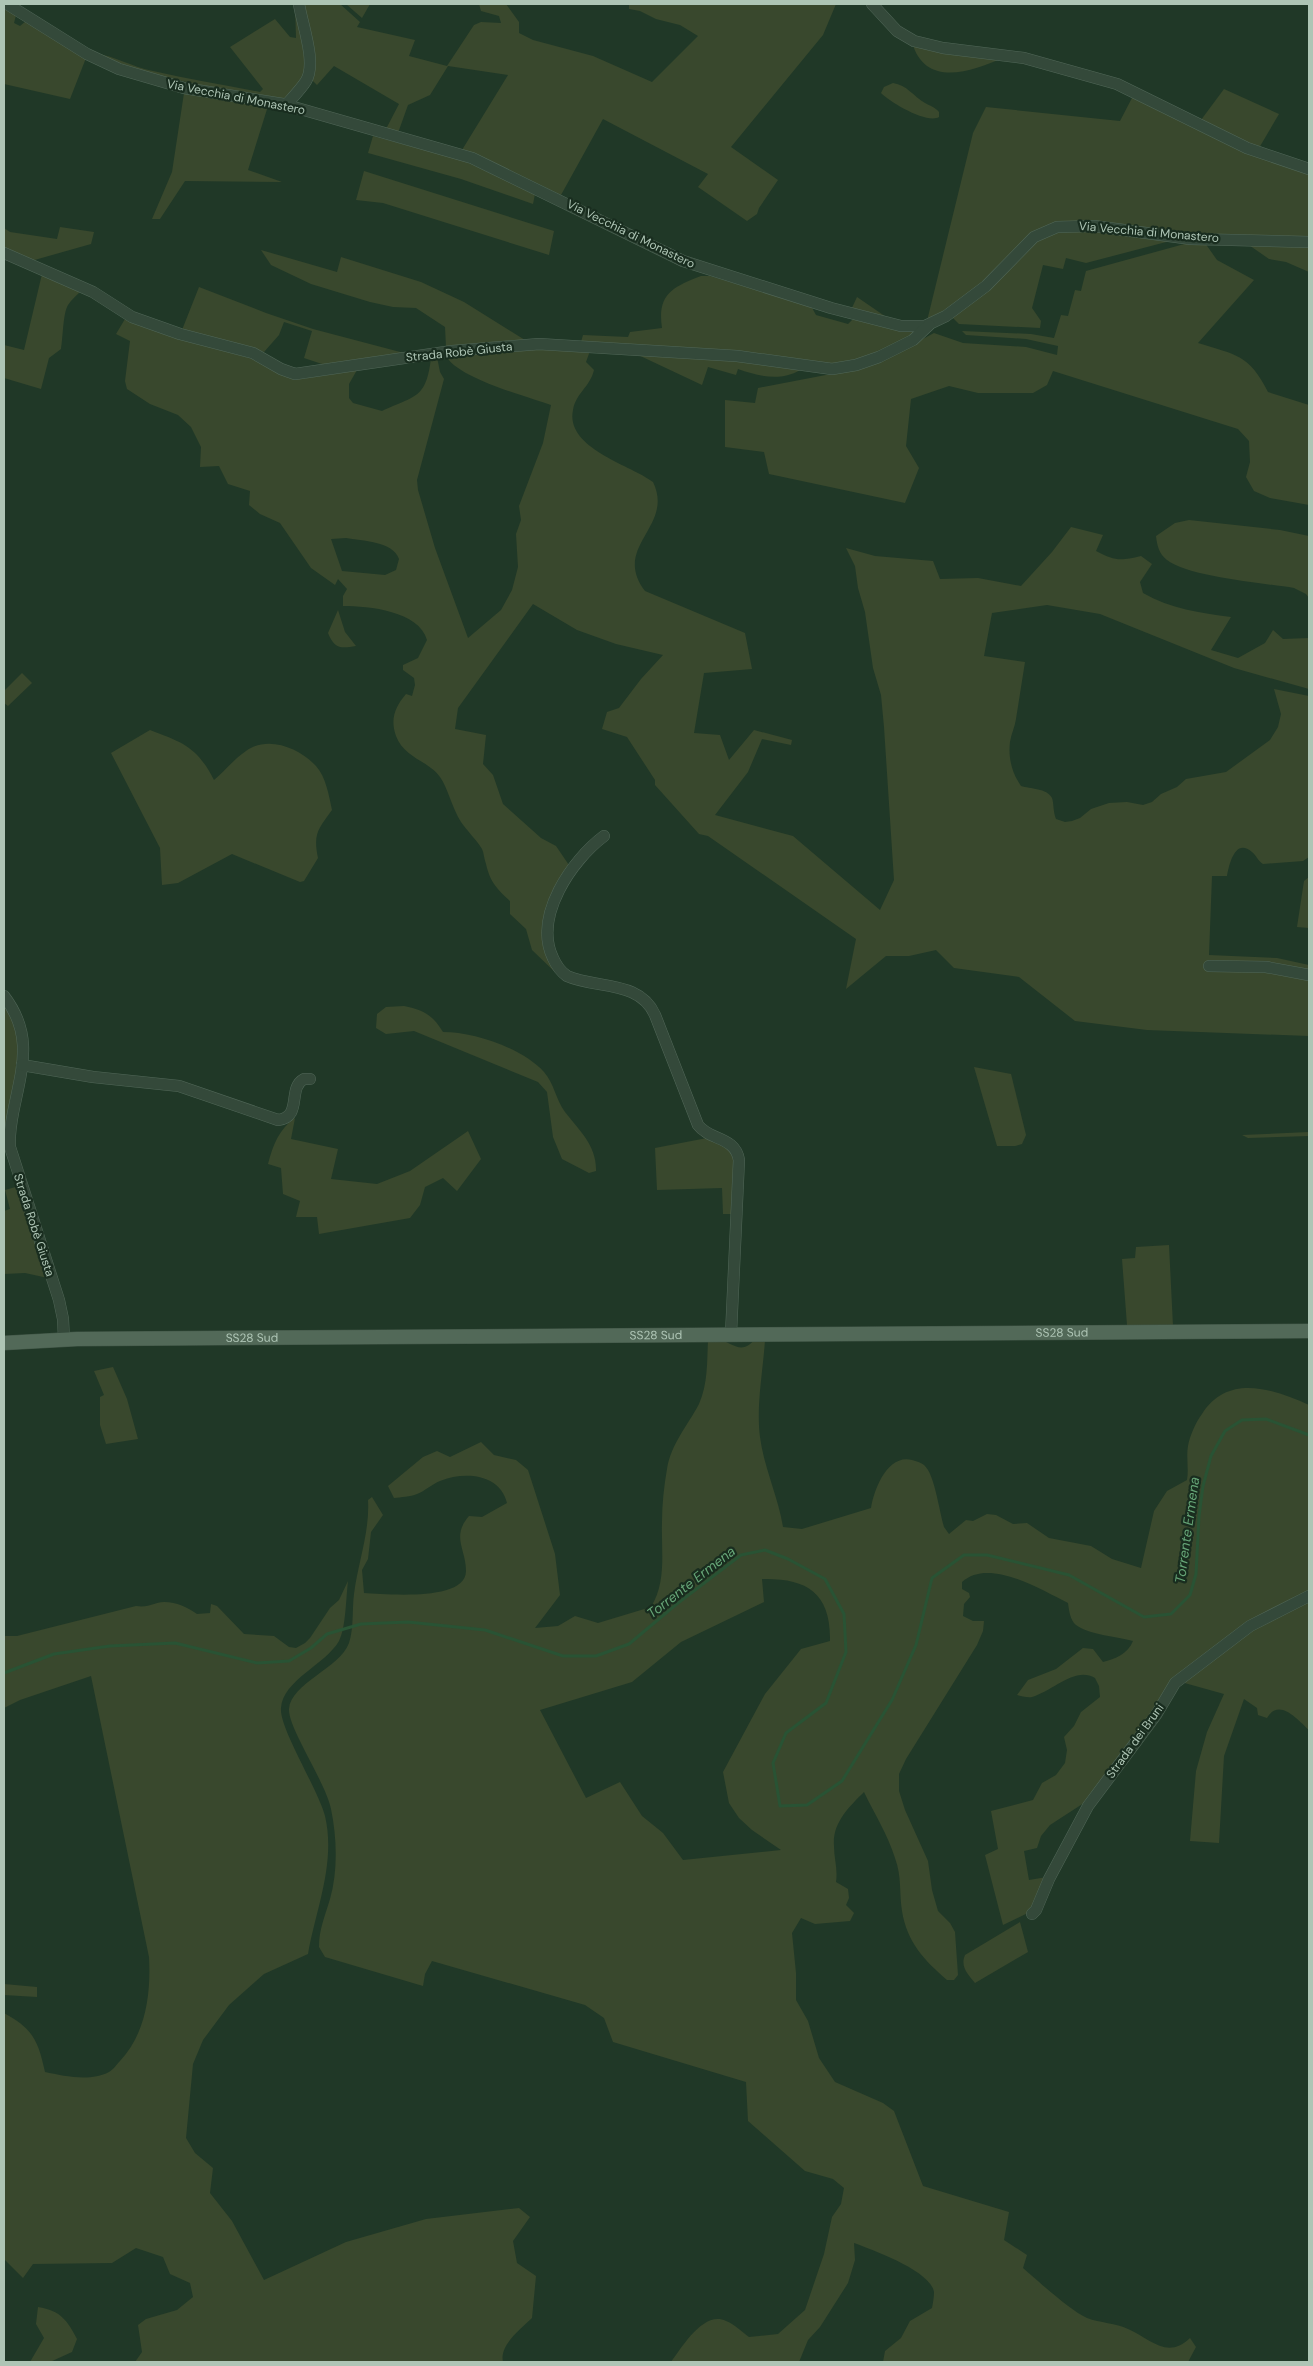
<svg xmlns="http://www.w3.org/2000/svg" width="1313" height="2366" viewBox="0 0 1313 2366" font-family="'DM Sans',sans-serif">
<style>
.green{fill:#39482d;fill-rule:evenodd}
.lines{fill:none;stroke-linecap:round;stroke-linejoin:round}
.stream{stroke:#295334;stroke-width:3}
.minor-casing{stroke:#516758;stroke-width:12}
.major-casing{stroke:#405546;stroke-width:15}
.minor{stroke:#34493a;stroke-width:11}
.major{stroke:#526958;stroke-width:14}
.labels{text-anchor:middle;stroke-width:4.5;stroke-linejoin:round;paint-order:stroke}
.street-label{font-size:12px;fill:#aec5b5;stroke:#192d1f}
.water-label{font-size:14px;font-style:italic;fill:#66a577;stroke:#192d1f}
</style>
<rect width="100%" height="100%" fill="#203827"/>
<g class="green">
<path d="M295,4l12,68 -16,23 -9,4c-66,-11 -126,-19 -188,-46 21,3 38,14 59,18 35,8 71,14 107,21l3,-3 -33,-42 45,-28 15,18 6,1z"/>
<path d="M301,4h39l20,18 -3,5 58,13 -6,16 38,10 27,-41 7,-3 20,1 -2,-7 -18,-5 -2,-7h27l13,18v11l14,7 60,16 59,26 46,-46 -18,-11 -24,-6 -16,-8 -11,-2v-5h207l-13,31 -92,112 47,33 -19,28 -2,6 -10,7 -49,-34 10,-13 -105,-55 -42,76 -77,-37 -22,-8 46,-75 -60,-9 -18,29 -22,10 -10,28 -12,-4 13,-25 -65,-38 -17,19 -7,-7z"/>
<path d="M346,4h24l-8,14z"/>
<path d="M4,6l12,9 -2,8 6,3 6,-5 60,37 -16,41 -66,-15z"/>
<path d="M912,42l91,16c-31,13 -78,31 -91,-16z"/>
<path d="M893,83c14,2 20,13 32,20 5,3 10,4 14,9v5c-12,7 -48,-14 -58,-24l3,-6z"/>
<path d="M1224,89l55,25 -20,34 -58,-28z"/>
<path d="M184,93l84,13 -20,64 34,12 -97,-1 -25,38h-8l20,-47z"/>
<path d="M1133,96l176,77v66l-105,-3 -150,-12 -107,87 -20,10 46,-188 13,-26 134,14z"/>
<path d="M373,136l89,24 73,34 -2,10 -72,-25 -93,-26z"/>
<path d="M364,171l190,60 -5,24 -166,-52 -27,-3z"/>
<path d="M60,227l34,5 -3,12 -60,17 -27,-13v-20l6,4 47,7z"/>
<path d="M1086,230l84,11 -84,22 -20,-5 -3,11 -20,-4 -11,43 9,13 -1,7 -81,-4 -7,-7 84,-76 18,-9z"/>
<path d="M1188,243h17l12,17 37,20 -56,63c38,12 51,11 70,49l41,13v100l-39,-7 -16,-7 -8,-14 4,-15 -1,-21 -11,-12 -185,-58 -6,14 -14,8h-55l-29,-7 -38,13 -5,47 13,22 -14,35 -136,-29 -5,-22 -39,-5v-47l30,3 3,-15 73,-14 50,-13 53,-28 29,10 63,4 31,8 1,-9 -32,-7 -60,-4 -4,-4 69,3 23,4 7,-23 7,1 7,-26 6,1 5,-20z"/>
<path d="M1246,243l63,3v26l-23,-10 -17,-3z"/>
<path d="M261,250l76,22 4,-15 80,25 43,20 61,38 -79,7 -1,-20 -29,-19 -23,-1 -23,-5 -59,-18 -40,-19z"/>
<path d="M42,274l40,16c-5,5 -11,10 -14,15 -5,8 -5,32 -7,44l-12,9 -8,31 -37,-11v-33l20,5z"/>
<path d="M701,276h9l101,30 5,9 32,9 6,-6 64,14 -50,25 -37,8 -250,-23 2,-7 45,2 2,-5 32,-4c-5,-33 10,-41 39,-52z"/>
<path d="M199,287l67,26 47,16 91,24 -76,13 -24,-8 8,-27 -28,-9 -5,13 -15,17 -82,-22z"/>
<path d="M857,297l35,24 -41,-11z"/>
<path d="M125,319l41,16 91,25 38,18 6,1 56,-9 -8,14v14l4,5 29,8c34,-16 44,-12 49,-53l6,-1 3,15 4,7 -27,101 1,10 17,58 33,90 33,-28 11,-20 6,-23 -2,-33 5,-14 -2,-14 24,-63 8,-38c-23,-8 -97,-28 -105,-50l94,-6 50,2 -4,11 8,8c-4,17 -18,23 -21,40 -8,38 57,55 80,72 22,45 -42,64 -8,109l100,42 7,36 -48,4 -10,60 26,2 9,25 25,-30 38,10 -1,5 -29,-6 -14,33 -33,43 78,21 87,74 14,-30 -10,-153 -3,-32 -8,-27 -8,-56 -7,-24 -3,-22 -9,-18 29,8 58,5 7,18 38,-1 43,8 31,-34 19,-25 32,8 -7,16c19,10 24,10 45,5l11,8 -12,18 3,11c28,16 57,20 88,24l-20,33 27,8 27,-15 8,-13 10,9 26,-1v51l-75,-21 -134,-54 -53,-9 -55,8 -8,43 41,6c-3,19 -6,38 -9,57 -1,8 -5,15 -6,23 -2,16 2,31 11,44 9,3 26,2 31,12 2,6 1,14 4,21l9,3 7,-1 8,-3 11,-9 18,-6 18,-1 16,3 9,-3 9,-8 16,-7 9,-8 40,-7 44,-32 8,-13 3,-13 -7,-25 35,7v161l-6,4 -40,3c-5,-3 -7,-9 -11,-12 -17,-15 -23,13 -25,24h-15l-3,79 68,3 32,7v5h-56l56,10v56l-162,-6 -72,-9 -56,-44 -65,-9 -18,-18 -27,6h-23l-40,33 10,-50 -148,-103 -9,-2 -44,-49v-5l-28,-43 -25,-8 5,-17 12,-4 22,-29 22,-24 -47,-11 -39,-14 -44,-26 -75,104 -3,21 31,6 -3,29 10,11 10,29 38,34 15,8 15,22 -23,44 10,63 -26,-25 -6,-21 -16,-15v-13c-13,-12 -20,-19 -24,-37 -2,-5 -2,-11 -4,-15 -6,-10 -15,-18 -21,-27 -9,-14 -13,-34 -21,-45 -11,-16 -36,-19 -44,-41 -6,-17 -1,-29 10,-42l6,2 3,-11 -1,-7 -11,-8v-5l15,-7 9,-18c-8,-29 -58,-34 -84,-34v-10l4,-7 -9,-10 -3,6 -24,-17 -31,-45 -20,-9 -11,-9 1,-14 -22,-7 -9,-18 -19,1 1,-20 -10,-20 -13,-12 -28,-11 -23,-15 -2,-8 5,-40 -14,-7zM346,538c16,3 47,3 53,21l-3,11 -11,5 -43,-4 -11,-32z"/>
<path d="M634,353l112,9 54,8c-20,12 -42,6 -62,-1l-2,6 -28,-8 -6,18z"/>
<path d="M1189,520l91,10 29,6v62l-3,-4 -12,-6c-30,-5 -105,-11 -127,-28 -8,-6 -10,-15 -11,-24l19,-13z"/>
<path d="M338,610l7,22 11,14c-16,3 -22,2 -28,-13z"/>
<path d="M22,673l10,10 -24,23 -4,-3v-12z"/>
<path d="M150,730c34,13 47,17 64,50 11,-9 20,-21 32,-29 22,-16 53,-3 70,15 10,11 13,30 16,44 -14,19 -19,24 -14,48l-14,23 -4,1 -68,-28 -54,29 -16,2 -2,-37 -49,-95z"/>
<path d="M1309,877v51l-12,-1 7,-46z"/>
<path d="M8,1005l13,34 -14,96 -3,1v-128z"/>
<path d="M404,1006c19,4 28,8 39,26 31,0 79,16 101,40 10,11 12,28 21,40 14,18 32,34 31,59l-7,2 -27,-14 -9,-22 -6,-45 -9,-10 -124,-51 -28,3 -10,-6 1,-14 9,-7z"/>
<path d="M974,1067l37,7 15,61 -4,9 -7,2h-18z"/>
<path d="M295,1118l-4,21 47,10 -7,30 46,5 33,-13 58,-40 13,28 -24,32 -14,-13 -18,9 -5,18 -10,13 -91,16 -2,-17h-21l4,-16 -17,-7 -2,-26 -13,-4c5,-19 11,-35 27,-46z"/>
<path d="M1309,1132v4l-61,2 -6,-3z"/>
<path d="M707,1138l19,6 8,10 -1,60h-10l-1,-26 -65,2 -2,-42z"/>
<path d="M19,1186l29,92 -23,-5 -21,1v-63l6,-2 -5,-19z"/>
<path d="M1169,1245l4,81 -46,-1 -5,-66 13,-1 1,-11z"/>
<path d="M708,1340c4,0 9,-1 13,0 11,3 21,15 33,0h11c-2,31 -9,66 -5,97 4,31 18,59 23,90l19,2 69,-21c3,-18 16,-54 41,-48 7,2 12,3 16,10 7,11 12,43 16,57l5,7 17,-14 7,1 14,-7 9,1 17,9 14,-1 22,15 42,8 21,13 29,9 13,-57 13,-20 20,-11c2,-11 -1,-23 1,-34 2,-11 8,-24 14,-32 26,-41 71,-25 107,-9v188l-70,36 -81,77 -71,95 -37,24 -9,11 -4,12 -13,3 5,29 18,-3 -17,35 -27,13 -18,-70 13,-6 -7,-38 42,-11 9,-17 14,-8 9,-12 2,-13 -3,-13 10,-11 7,-14 19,-15 -1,-11 -4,-8c-20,-12 -42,13 -63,19 -4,1 -11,-1 -15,-2l11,-15 28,-11 27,-21 10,1 10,13c12,-3 25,-8 30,-21 -15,-4 -46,-7 -57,-16 -6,-5 -7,-15 -8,-22 -27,-13 -79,-46 -106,-21v7l7,4 1,4 -6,7 -1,12 10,5h11l-1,10 -6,14 -71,114 -7,15v17l6,19 23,51 4,29 6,21 12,12 5,9 3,43 -4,5h-7c-23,-20 -40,-38 -45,-69 -3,-18 0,-34 -7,-53 -7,-23 -21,-45 -31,-66 -15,15 -32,31 -30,54 0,13 4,23 2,36l12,7 1,9 -3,7 8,8 -4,8 -35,3 -14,-6 -9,15 4,40v27l12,21 11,37 16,24 48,21 11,8 29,75 86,26 -5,28 23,15 -4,13c15,13 48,43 64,50 13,5 29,5 41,11 23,10 39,31 62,9l6,9 -8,15h-305l2,-11 16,-13 9,-17 22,-13c1,-5 2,-11 2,-16 -3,-21 -61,-42 -80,-49l1,17 -7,23 -28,44 -12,13 -9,22h-128c11,-15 33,-52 55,-41 8,3 16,11 23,16l29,-3 27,-24 19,-56 8,-37 9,-13 3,-16 -11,-9 -28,-8 -57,-50 -2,-39 -133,-40 -9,-24 -19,-13 -153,-44 -7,13 -2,12 -98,-29 -6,-10c0,-18 6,-31 11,-48 8,-28 7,-61 1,-90 -5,-26 -43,-81 -42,-100 2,-26 51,-41 60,-66 5,-15 3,-34 5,-49 4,-31 16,-63 14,-94l4,-3 11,18 -12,17 -3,27 -6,11 2,23c21,1 102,9 102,-22 0,-22 -15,-34 3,-55l13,1 25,-14c-7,-29 -42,-32 -67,-22 -8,3 -15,10 -23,13 -7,3 -16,3 -23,4l-6,-12 35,-29 14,-6 13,6 31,-15 13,13 22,5 12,10 27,84 5,41 -25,33 23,-2 17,-10 23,7 53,-16c16,-26 10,-56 11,-85 0,-18 2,-36 5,-53 4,-25 21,-44 32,-65 9,-20 8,-43 9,-64zM762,1579c44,-1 69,13 68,62l-29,8 -36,45 -42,78 6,31 10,15 13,12 29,20 -98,10 -20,-27 -21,-17 -22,-34 -34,16 -46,-88 92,-28 49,-40 83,-40z"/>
<path d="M113,1367l14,32 11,40 -32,5 -6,-19v-28l4,-2 -10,-24z"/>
<path d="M348,1581c-2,16 -2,47 -9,60 -14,24 -56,39 -58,67 -2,20 37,81 44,108 11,47 -9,93 -17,138l-44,20 -35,31 -26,35 -10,24 -7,74 9,15 18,15 -3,25 22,28 32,59 82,-38 80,-23 93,-11 11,9 -17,24 4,22 19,13 -4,42c-11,11 -33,27 -29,44h-368l7,-10 -4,-27 8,-6 31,-9 16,-13 -3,-14 -20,-9 -7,-17 -27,-9 -24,15 -79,1 -10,14 -19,-19v-246c29,16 34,27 41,59 19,4 45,10 64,0 4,-2 8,-8 11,-11 26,-28 31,-67 29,-104l-58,-281 -71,24 -16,8v-72h13l119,-30c14,2 18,-4 28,-4 13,0 23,5 33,12l13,-1 1,-9 6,2 27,28 30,2 15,11 7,1 9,-5 5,-5 20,-30 9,-8z"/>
<path d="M1309,1600v130c-11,-10 -30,-33 -42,-12l-9,-3 -1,-7 -13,-9 -20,57 -5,87 -29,-2 6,-70 11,-39 17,-38 -43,-12 63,-48z"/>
<path d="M1020,1922l8,30 -53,31c-7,-9 -15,-16 -10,-28z"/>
<path d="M4,1984l33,3v10l-33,-2z"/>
<path d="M38,2307c23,4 29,13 39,32l-5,13 -22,10h-20l14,-24 -8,-14z"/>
</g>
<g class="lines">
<path class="stream" d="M4,1673l50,-19 56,-8 65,-3 82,20 32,-2 22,-13 16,-14 34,-10 47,-2 77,8 78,26h33l33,-12 49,-41 63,-48 24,-5 23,9 37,20 19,35 2,38 -20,51 -40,30 -13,30 7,43 27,-1 35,-24 50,-81 24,-55 16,-67 32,-23h23l82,20 75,42 27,-3 19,-19 6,-21 3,-58 4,-30 8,-30 14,-25 17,-11 24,-1 43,16"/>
<g class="minor-casing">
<g id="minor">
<path d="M7,4l80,50 32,15 65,19 99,16 189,54 211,103 148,47 70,18h24l21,-10 40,-30 48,-49 23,-10 37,-1 97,13 118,3"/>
<path d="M872,4l25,27 17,10 29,7 81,10 93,26 130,64 62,21"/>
<path d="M286,105c7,-8 15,-16 20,-24 11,-18 -4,-57 -7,-77"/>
<path d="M4,253l89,39 39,25 48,17 73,19 28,16 14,5 157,-23 87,-7 198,12 95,13 24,-4 23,-8 34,-17 16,-15"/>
<path d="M604,836c-32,24 -71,80 -51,122 3,7 7,13 14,18 29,13 73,4 88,39l43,110c12,16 37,11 41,35l-8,174"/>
<path d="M1209,966l57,1 43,8"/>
<path d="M4,996c30,39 18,72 9,117 -2,11 -4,22 -3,34l49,153 4,19 1,20"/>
<path d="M22,1065l71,12 86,9 99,34c25,-3 9,-32 26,-41h6"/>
<path d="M1032,1914l4,-4 13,-31 39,-73 68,-91 19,-32 75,-57 59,-30"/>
</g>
</g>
<g class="major-casing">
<g id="major">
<path id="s1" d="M4,1343l73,-4 1232,-8"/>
</g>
</g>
<use href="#minor" class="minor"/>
<use href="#major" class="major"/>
</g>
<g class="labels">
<g class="street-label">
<text transform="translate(236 97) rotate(11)" y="4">Via Vecchia di Monastero</text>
<text transform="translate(1149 232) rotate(5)" y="4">Via Vecchia di Monastero</text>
<text transform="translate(631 234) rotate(26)" y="4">Via Vecchia di Monastero</text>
<text transform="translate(459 352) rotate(-6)" y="4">Strada Robè Giusta</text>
<text transform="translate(34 1225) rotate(72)" y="4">Strada Robè Giusta</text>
<text dy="4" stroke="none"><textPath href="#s1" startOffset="1058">SS28 Sud</textPath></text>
<text dy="4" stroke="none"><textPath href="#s1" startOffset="652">SS28 Sud</textPath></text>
<text dy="4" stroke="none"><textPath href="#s1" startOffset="248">SS28 Sud</textPath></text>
<text transform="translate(1135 1741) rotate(-54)" y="4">Strada dei Bruni</text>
</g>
<g class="water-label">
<text transform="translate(1187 1530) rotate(-82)" y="5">Torrente Ermena</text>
<text transform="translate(691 1582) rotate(-38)" y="5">Torrente Ermena</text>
</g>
</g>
<rect width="1313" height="2366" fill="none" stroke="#aec5b5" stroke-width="10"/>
</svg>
